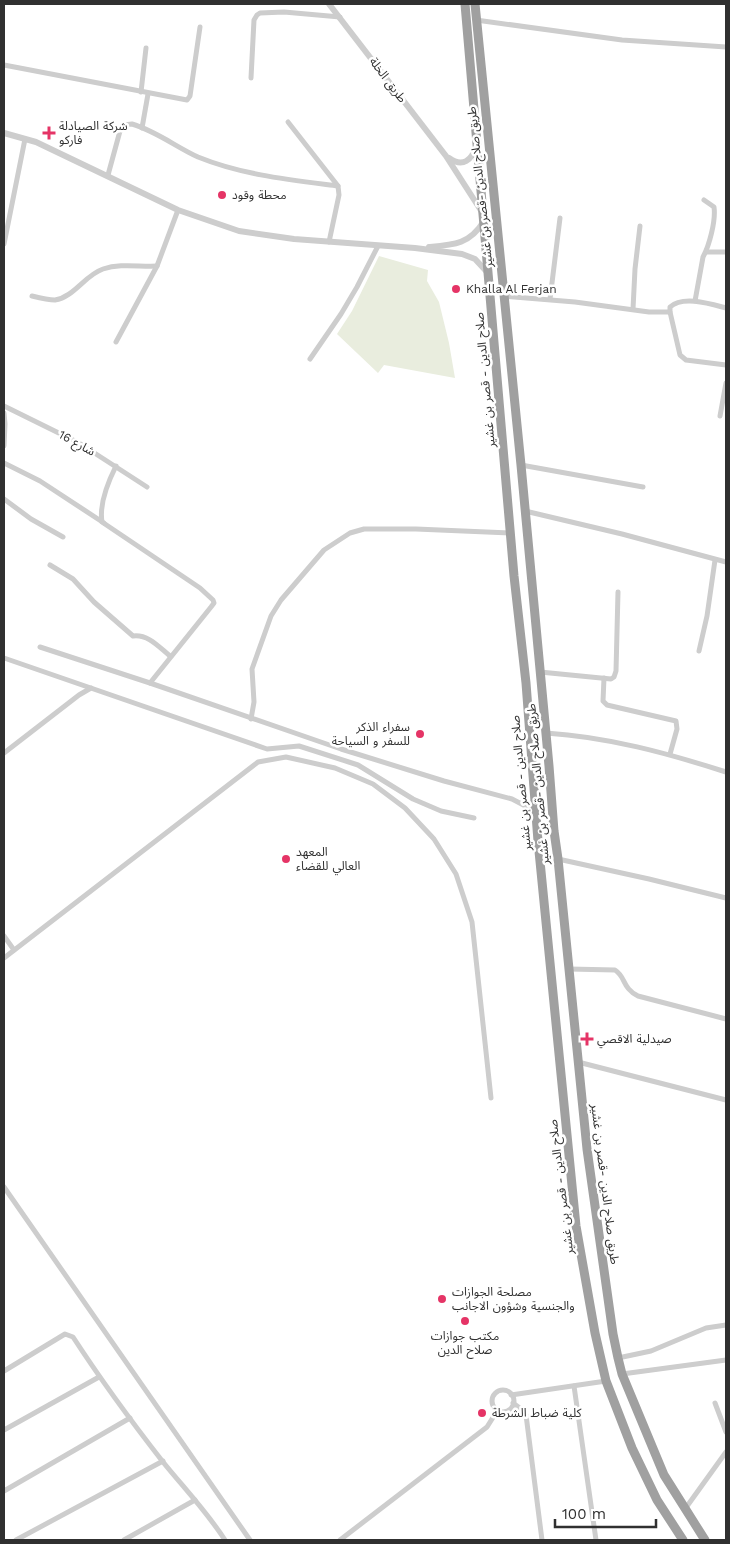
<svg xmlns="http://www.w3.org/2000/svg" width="730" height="1544" viewBox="0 0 730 1544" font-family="'Work Sans','Noto Sans Arabic',sans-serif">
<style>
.green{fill:#e9edde}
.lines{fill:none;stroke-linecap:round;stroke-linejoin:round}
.minor{stroke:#cdcdcd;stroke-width:5}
.tertiary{stroke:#cdcdcd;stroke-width:6}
.trunk{stroke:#a0a0a0;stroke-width:9}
.poi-dot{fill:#e53466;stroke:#fff;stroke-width:2}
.labels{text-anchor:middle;stroke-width:5;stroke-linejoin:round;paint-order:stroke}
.street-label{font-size:12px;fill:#303030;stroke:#fff}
.poi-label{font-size:12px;fill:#303030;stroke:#fff;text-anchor:start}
</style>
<rect width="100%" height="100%" fill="#fff"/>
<path class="green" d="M379,256l49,14 -1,11 12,21 10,41 6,35 -71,-13 -6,8 -41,-39 15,-23z"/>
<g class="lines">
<g class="minor">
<path d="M476,20l146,20 104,7"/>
<path d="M4,65l183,35 3,-4 10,-69"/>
<path d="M251,78l3,-58 3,-5 3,-2 24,-1 56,5"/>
<path d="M141,92l5,-44"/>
<path d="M288,122l50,64 1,9 -10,47"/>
<path d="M142,128l6,-34"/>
<path d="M108,175l12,-44 4,-6 8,-1c24,7 44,23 66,33 44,18 93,23 140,29"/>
<path d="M4,244l21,-105"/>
<path d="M707,252h19"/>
<path d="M32,296c8,2 16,4 23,4 19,-3 30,-25 48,-31 18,-6 36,-2 54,-3"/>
<path d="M503,296l72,6 74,10h21v-5c13,-12 41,-3 56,1"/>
<path d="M550,299l10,-81"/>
<path d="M695,301l8,-44c6,-11 13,-36 11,-50l-10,-7"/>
<path d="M633,309l2,-40 5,-43"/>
<path d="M670,312l10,43 6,5 40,5"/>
<path d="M116,342l41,-76 21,-56"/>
<path d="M310,359l31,-45 16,-27 21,-41"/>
<path d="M4,406l75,37 68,44"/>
<path d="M4,413l1,11 -1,22"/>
<path d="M720,416l6,-33"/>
<path d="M4,463l36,18 64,42"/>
<path d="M521,465l122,22"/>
<path d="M116,466c-8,16 -17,38 -14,56l98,66 13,12 1,3 -3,4 -61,76"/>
<path d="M4,499l27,20 32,18"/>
<path d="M525,511l97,23 104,28"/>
<path d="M50,565l23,14 21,23 39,34c15,-2 26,11 37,20"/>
<path d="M40,647l110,36 191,66 103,32 68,18 23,12"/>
<path d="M699,651l8,-35 8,-56"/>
<path d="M4,658l263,91 32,-3 59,19 55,34 28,12 33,7"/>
<path d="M540,672l71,7 3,-2 2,-6 2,-79"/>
<path d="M604,678l-1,23 4,4 69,16 1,8 -7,25"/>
<path d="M251,719l3,-17 -2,-33 19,-53 10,-16 43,-50 26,-17 14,-4h52l95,4"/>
<path d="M546,733c62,4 121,20 180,39"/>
<path d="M4,753l75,-58 12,-7"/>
<path d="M558,859l91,20 77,19"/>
<path d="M4,936l10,14"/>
<path d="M4,958l254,-196 28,-5 49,11 38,16 32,24 29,31 22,35 16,48 19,176"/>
<path d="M569,969l46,1c11,7 7,18 23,26l88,23"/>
<path d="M578,1062l148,38"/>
<path d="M4,1187l246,353"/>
<path d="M618,1358l33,-7 55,-23 20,-3"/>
<path d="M4,1371l61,-37 8,3c28,43 58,84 90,125 21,26 44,50 62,78"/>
<path d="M622,1374l104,-14"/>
<path d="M574,1386l22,154"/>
<circle cx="503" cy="1401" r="11"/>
<path d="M511,1395l95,-14"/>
<path d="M513,1403l8,6 5,6 16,125"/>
<path d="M715,1403l11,29"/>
<path d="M4,1430l95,-53"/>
<path d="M4,1491l126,-73"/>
<path d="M685,1509l41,-57"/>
<path d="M16,1540l147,-79"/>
<path d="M124,1540l71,-40"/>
<path d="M340,1540l147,-113 10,-16"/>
</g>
<g class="tertiary">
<path d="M329,4l117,152 36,56"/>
<path d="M4,133l32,9 142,68 61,21 55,8 121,9 47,6 13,5 12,13"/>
<path d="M449,158c14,10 23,2 27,-12"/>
<path d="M429,247c25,-2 41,-3 55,-26"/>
</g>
<g class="trunk">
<path d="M465,4l49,572 12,107 12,158 38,385 19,107 11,48 26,67 25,52 26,40"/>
<path d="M475,4l46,461 28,301 5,65 4,28 29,290 26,185 5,24 4,16 42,101 41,65"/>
</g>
</g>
<g class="poi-dot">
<path d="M46.5 125.5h5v5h5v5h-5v5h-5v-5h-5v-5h5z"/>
<circle cx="222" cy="195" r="5"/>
<circle cx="456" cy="289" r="5"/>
<circle cx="420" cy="734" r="5"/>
<circle cx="286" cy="859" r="5"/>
<path d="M584.5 1031.5h5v5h5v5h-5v5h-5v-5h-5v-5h5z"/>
<circle cx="442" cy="1299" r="5"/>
<circle cx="465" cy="1321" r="5"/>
<circle cx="482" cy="1413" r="5"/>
</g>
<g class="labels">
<g class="street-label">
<text transform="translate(388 80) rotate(53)" y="4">طريق الخلة</text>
<text transform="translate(480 187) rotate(-96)" y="4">طريق صلاح الدين -قصر بن غشير</text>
<text transform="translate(485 380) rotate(-95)" y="4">صلاح الدين - قصر بن غشير</text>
<text transform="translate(77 443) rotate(29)" y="4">شارع 16</text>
<text transform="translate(521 783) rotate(-95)" y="4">صلاح الدين - قصر بن غشير</text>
<text transform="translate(538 784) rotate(-95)" y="4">طريق صلاح الدين -قصر بن غشير</text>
<text transform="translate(605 1184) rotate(83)" y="4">طريق صلاح الدين -قصر بن غشير</text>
<text transform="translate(561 1187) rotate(-97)" y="4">صلاح الدين - قصر بن غشير</text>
</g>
<g class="poi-label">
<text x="59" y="130">شركة الصيادلة<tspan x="59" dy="14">فاركو</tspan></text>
<text x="232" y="199">محطة وقود</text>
<text x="466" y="293">Khalla Al Ferjan</text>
<text x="410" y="731" text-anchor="end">سفراء الذكر<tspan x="410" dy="14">للسفر و السياحة</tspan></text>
<text x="296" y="856">المعهد<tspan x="296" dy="14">العالي للقضاء</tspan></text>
<text x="597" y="1043">صيدلية الاقصي</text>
<text x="452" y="1296">مصلحة الجوازات<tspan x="452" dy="14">والجنسية وشؤون الاجانب</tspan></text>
<text x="465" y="1340" text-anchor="middle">مكتب جوازات<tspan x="465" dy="14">صلاح الدين</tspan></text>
<text x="492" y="1417">كلية ضباط الشرطة</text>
</g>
</g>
<rect width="730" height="1544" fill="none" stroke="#303030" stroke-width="10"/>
<path d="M555 1519v8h101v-8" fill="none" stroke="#303030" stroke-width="2.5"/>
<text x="562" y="1519" font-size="15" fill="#303030" stroke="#ffffff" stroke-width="4" paint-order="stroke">100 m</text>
</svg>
